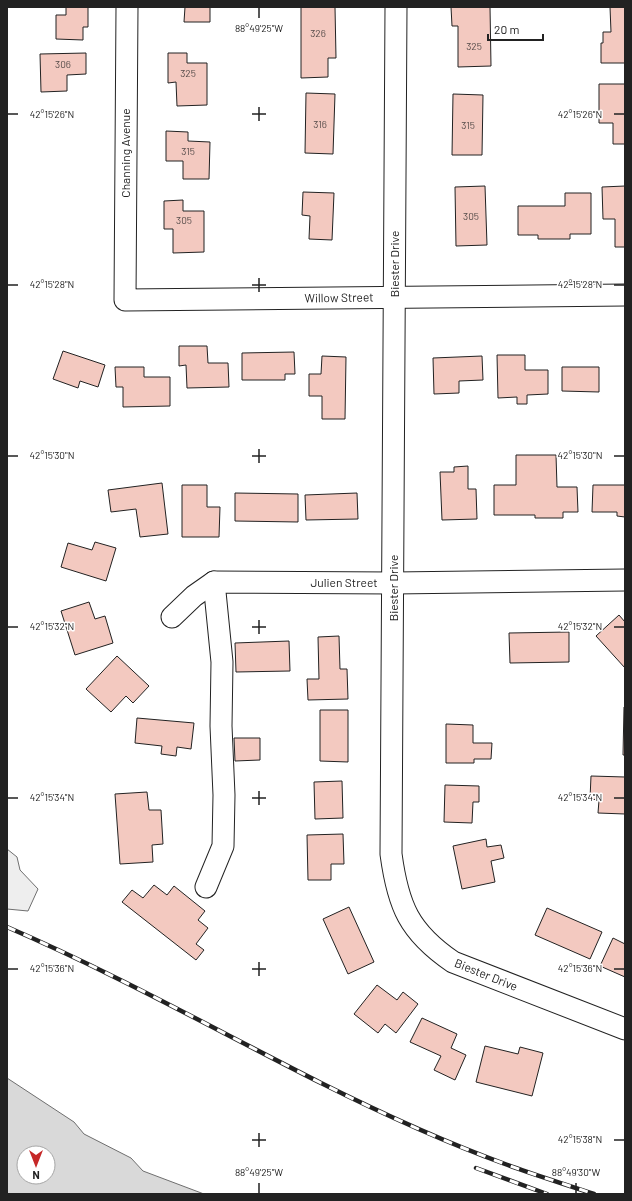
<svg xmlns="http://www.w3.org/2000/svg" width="632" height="1201" viewBox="0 0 632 1201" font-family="Barlow,sans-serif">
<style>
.green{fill:#eee;stroke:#6f6f6f}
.water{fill:#d9d9d9;stroke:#6f6f6f;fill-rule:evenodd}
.building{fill:#f3c9c0;stroke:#222}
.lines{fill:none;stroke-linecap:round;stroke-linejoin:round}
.minor-casing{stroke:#222;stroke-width:23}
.minor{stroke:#fff;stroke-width:21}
.rail-casing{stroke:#222;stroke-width:4.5}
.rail{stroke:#fff;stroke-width:3;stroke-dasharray:9;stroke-linecap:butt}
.ticks{fill:none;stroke:#222;stroke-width:1.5}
.labels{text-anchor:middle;stroke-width:3;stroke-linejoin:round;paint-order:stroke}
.number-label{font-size:10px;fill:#564c4a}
.street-label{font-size:12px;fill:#222;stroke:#fff}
.ticks-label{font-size:10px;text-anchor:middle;fill:#222;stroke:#fff;stroke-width:3;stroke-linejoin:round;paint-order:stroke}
</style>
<rect width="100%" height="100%" fill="#fff"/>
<path class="green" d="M7,849l10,8 3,13 18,19 -10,22 -21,-2z"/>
<path class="water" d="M7,1078l67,44 10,12 47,24 12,13 61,23h-197zM24,1153h24v24h-24z"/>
<g class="building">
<path d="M66,7h22v20h-5v13l-27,-1v-24h10z"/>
<path d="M185,7h25v15h-26z"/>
<path d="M301,7h34l1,51h-8v19l-27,1z"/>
<path d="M451,7h39l1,59 -33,1v-41h-6z"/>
<path d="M610,7h15v56h-24v-20h2v-11h8z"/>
<path d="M86,53v21l-19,1v16l-26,1 -1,-38z"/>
<path d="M168,53h19v10h20v42l-30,1 -1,-24 -8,1z"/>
<path d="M599,84h26v60h-12v-21h-14z"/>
<path d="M306,93l29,1 -2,60 -28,-1z"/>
<path d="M453,94l30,1 -1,60h-30z"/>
<path d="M166,131l22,1v9l22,1 -1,37h-26v-18h-17z"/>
<path d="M485,186l2,59 -31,1 -1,-59z"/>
<path d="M625,186v61h-10v-28h-12l-1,-32z"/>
<path d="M303,192l31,1 -2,47 -23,-1 1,-23 -8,-1z"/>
<path d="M565,193h26v41h-21v5h-32v-4h-20v-29h47z"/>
<path d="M183,200v11h21v41l-31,1v-24h-9v-28z"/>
<path d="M179,346h28l1,17h20l1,24 -42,1 -1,-23 -7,1z"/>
<path d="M63,351l42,14 -7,22 -18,-6 -2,7 -25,-9z"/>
<path d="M294,352l1,22h-10v6h-43v-27z"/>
<path d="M497,355h28v15h23v24l-21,1v9h-10v-7l-19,1z"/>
<path d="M322,356l24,1 -1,62h-23v-23h-13v-22h12z"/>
<path d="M482,356l1,24 -24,1v12l-25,1 -1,-36z"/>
<path d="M115,367h29v10h26v29l-47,1v-20h-7z"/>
<path d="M562,367h37v25l-37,-1z"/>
<path d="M516,455h40l1,32h20l1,25h-15v6h-28v-3h-41v-30h22z"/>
<path d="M468,466v23h8l1,30 -35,1 -2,-48h14v-5z"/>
<path d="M162,483l6,51 -28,3 -4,-28 -25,3 -3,-22z"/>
<path d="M182,485h25v22h13l-1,30h-37z"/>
<path d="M593,485h32v32l-8,-1v-4h-25z"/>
<path d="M235,493l63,1v28l-63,-1z"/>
<path d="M357,493l1,26 -52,1 -1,-25z"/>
<path d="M95,542l21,6 -10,33 -45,-14 7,-24 24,7z"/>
<path d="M89,602l6,17 10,-3 8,27 -38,12 -14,-44z"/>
<path d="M619,615l6,7v46l-29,-32z"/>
<path d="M569,632v30l-59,1 -1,-30z"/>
<path d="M339,636l1,33h7l1,30 -40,1 -1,-21h12l-1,-42z"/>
<path d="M289,641l1,30 -54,1 -1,-29z"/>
<path d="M117,656l32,30 -16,17 -7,-7 -15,16 -25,-23z"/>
<path d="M624,707h1v48h-2z"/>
<path d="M320,710h28v52l-28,-1z"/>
<path d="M137,718l57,5 -3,26 -14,-2 -1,9 -15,-2 1,-8 -27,-3z"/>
<path d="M446,724l27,1v18h19l-1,16h-17v4h-28z"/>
<path d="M234,738h26v22l-25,1z"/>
<path d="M591,776l34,1v37l-27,-1 1,-13 -9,-1z"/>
<path d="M342,781l1,37 -28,1 -1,-37z"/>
<path d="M445,785l34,1v16h-6l-1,21 -28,-1z"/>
<path d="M147,792l2,18h12l2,34 -11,1 1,17 -33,2 -5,-70z"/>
<path d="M343,834l1,30h-13v16h-23l-1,-45z"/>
<path d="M486,839l1,8 14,-2 3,13 -13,3 4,21 -33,7 -9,-43z"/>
<path d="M154,885l13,10 7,-9 31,25 -7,9 10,8 -12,16 8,6 -8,10 -74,-58 10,-12 11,8z"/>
<path d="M349,907l25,55 -26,12 -25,-55z"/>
<path d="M547,908l55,24 -12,27 -55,-24z"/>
<path d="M613,938l12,6v33l-25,-11z"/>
<path d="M377,985l20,15 6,-8 15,12 -22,29 -11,-9 -7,9 -24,-19z"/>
<path d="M422,1018l35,16 -6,14 15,7 -11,25 -21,-10 7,-14 -31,-14z"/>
<path d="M485,1046l33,8 2,-7 23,6 -11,43 -56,-14z"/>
</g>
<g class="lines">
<g class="minor-casing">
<g id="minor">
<path d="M127,7l-2,293 500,-5"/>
<path d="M396,7l-5,847c7,52 18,78 62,108l172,67"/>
<path d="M172,617l22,-21 20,-14 180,1 231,-3"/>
<path d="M206,887l17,-41 1,-51 -3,-69 1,-64 -8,-80"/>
</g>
</g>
<use href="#minor" class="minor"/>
<g class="rail-casing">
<g id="rail">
<path d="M7,927c107,46 209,103 314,156 60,30 121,58 184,81 29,11 60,20 89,30"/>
<path d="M476,1168l71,26"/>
</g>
</g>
<use href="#rail" class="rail"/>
</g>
<path class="ticks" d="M259,8v10M259,107v14M8,114h10M252,114h14M614,114h10M259,278v14M8,285h10M252,285h14M614,285h10M259,449v14M8,456h10M252,456h14M614,456h10M259,620v14M8,627h10M252,627h14M614,627h10M259,791v14M8,798h10M252,798h14M614,798h10M259,962v14M8,969h10M252,969h14M614,969h10M259,1133v14M252,1140h14M614,1140h10M259,1183v10M576,1183v10"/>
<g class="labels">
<g class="number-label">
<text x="318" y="37">326</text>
<text x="474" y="50">325</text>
<text x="63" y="68">306</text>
<text x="188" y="77">325</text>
<text x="320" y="128">316</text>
<text x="468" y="129">315</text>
<text x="188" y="155">315</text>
<text x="471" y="220">305</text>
<text x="184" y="224">305</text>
</g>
<g class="street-label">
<text transform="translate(126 153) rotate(-90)" y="4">Channing Avenue</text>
<text transform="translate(395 264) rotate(-90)" y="4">Biester Drive</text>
<text transform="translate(339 298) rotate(-1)" y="4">Willow Street</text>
<text x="344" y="587">Julien Street</text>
<text transform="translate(394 588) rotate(-90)" y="4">Biester Drive</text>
<text transform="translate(486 975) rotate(22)" y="4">Biester Drive</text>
</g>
</g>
<g class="ticks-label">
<text x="259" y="32">88°49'25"W</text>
<text x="580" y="118">42°15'26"N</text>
<text x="52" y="118">42°15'26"N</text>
<text x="52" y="288">42°15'28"N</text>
<text x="580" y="288">42°15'28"N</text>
<text x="580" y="459">42°15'30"N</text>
<text x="52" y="459">42°15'30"N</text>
<text x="580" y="630">42°15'32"N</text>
<text x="52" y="630">42°15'32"N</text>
<text x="52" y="801">42°15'34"N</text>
<text x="580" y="801">42°15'34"N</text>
<text x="52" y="972">42°15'36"N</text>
<text x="580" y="972">42°15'36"N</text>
<text x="580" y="1143">42°15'38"N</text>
<text x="259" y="1176">88°49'25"W</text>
<text x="576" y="1176">88°49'30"W</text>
</g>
<rect width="632" height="1201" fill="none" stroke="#222222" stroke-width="16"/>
<g transform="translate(36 1165) rotate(180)"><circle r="19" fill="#ffffff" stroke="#a7a7a7"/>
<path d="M0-3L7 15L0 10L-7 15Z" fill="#c62828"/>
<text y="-6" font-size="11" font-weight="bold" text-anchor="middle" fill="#222222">N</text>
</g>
<path d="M488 34v6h55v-6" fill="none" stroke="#222222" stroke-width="2"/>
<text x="494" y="34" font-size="12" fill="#222222" stroke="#ffffff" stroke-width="3" paint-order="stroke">20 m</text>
</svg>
